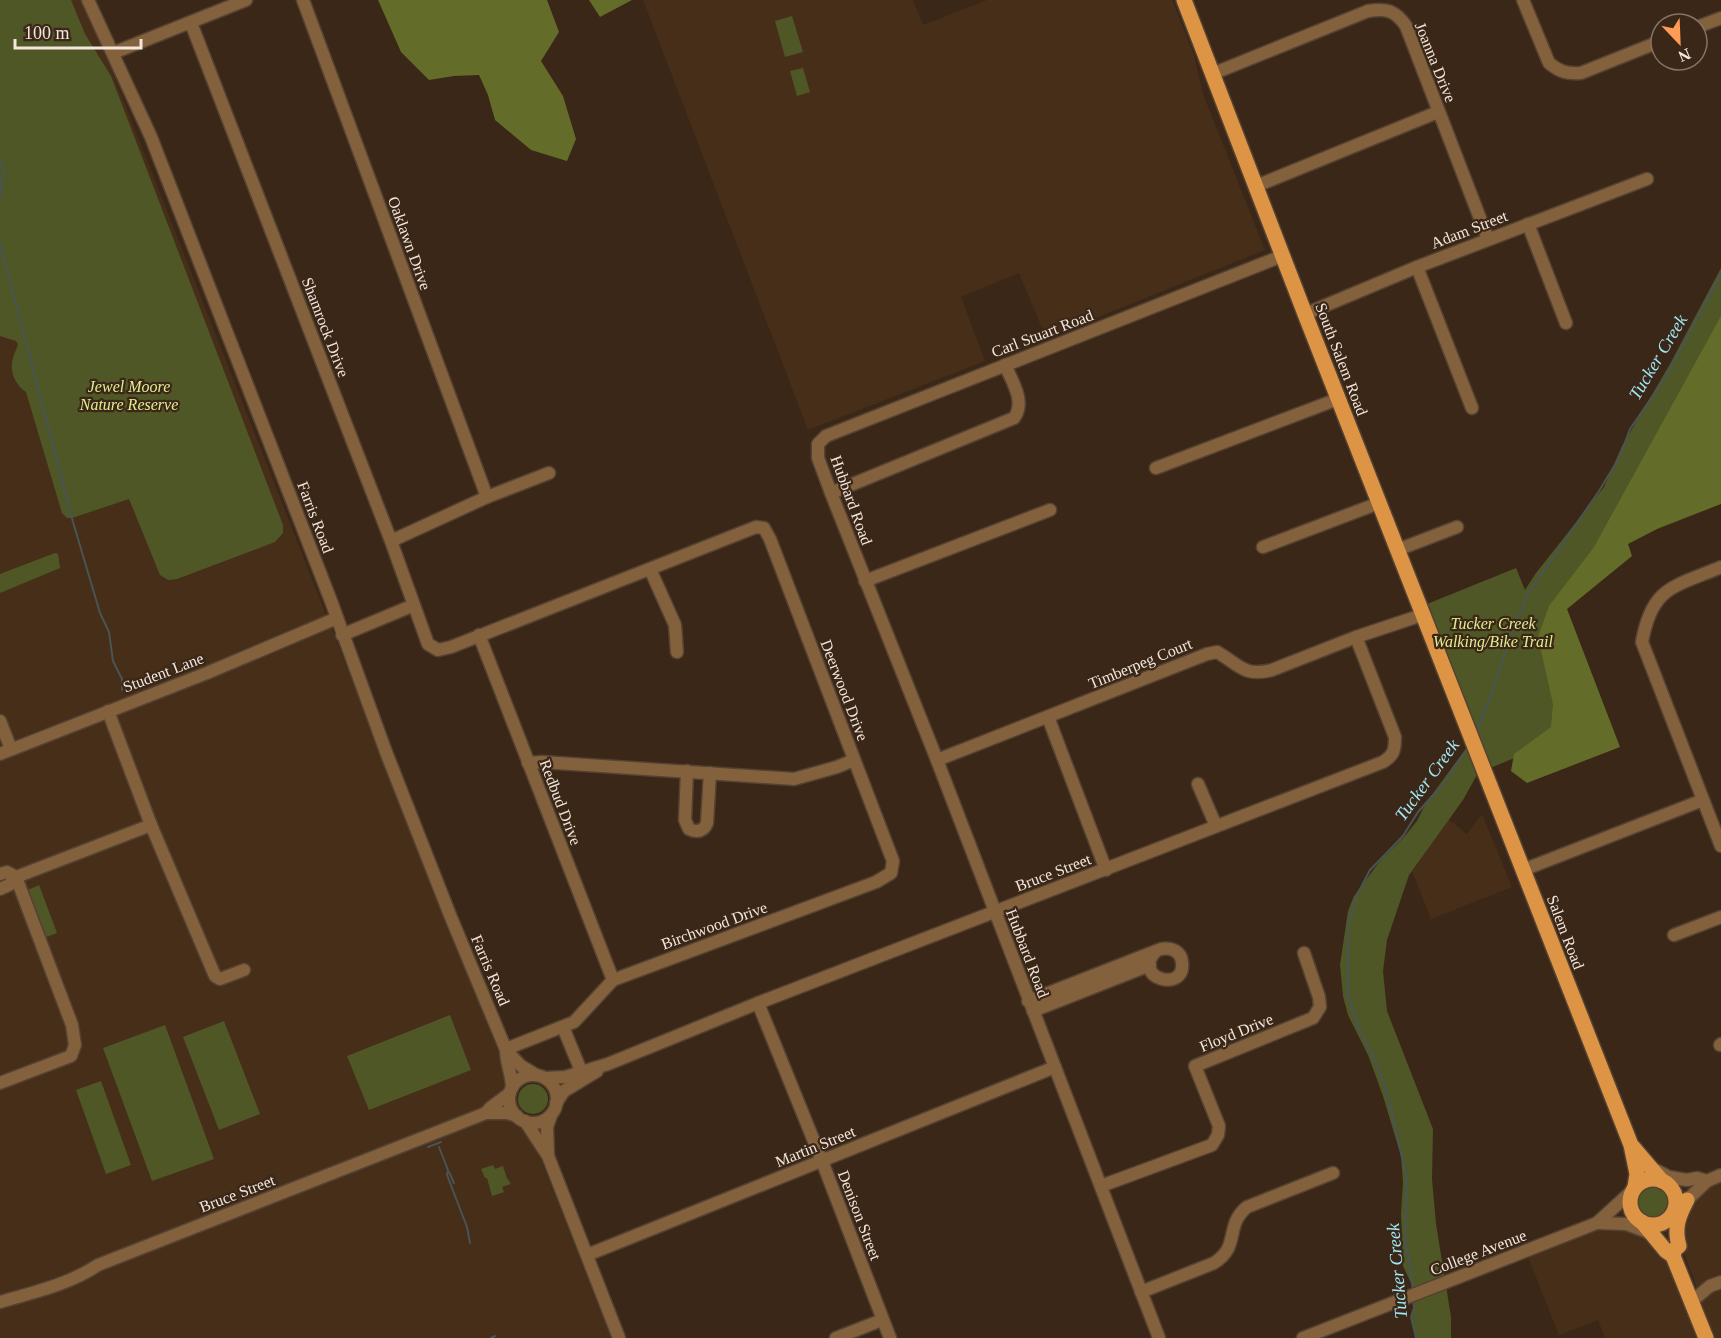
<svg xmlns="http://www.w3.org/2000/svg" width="1721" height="1338" viewBox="0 0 1721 1338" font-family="'Times New Roman',serif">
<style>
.built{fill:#462e19}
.green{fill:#505726}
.forest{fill:#636c29}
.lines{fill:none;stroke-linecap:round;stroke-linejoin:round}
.stream{stroke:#495455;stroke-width:2}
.minor-casing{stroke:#544233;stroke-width:15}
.major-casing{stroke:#544233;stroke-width:18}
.minor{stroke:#84613d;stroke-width:12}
.major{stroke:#dd9444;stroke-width:15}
.labels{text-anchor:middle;stroke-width:4.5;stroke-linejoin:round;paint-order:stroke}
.street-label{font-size:16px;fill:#f3e6dd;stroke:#3a2717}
.park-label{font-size:16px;font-style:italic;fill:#dfef8e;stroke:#3a2717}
.water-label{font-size:18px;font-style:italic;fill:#a1e8f7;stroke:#3a2717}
</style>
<rect width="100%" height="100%" fill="#3a2717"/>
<g class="built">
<path d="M0,0h84l527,1338h-611z"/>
<path d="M643,0h270l10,25 64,-25h185l22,55 9,39 62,156 -219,88 -27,-65 -58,24 24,64 -177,69z"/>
<path d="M1482,814l30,73 -81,32 -19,-48 36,-52 19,15z"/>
<path d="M1721,1182v156h-9l-11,-29 -7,-30 -15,-40 3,-24 22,-25z"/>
<path d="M1619,1226l25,8 21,21 33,83h-93l-7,-18 -39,15 -31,-78 67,-26z"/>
</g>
<g class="green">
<path d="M0,0h71l14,34 26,42 172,449v8l-8,9 -98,37 -9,1 -8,-5 -31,-76 -57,19h-5l-5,-5 -36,-121c-11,-7 -17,-21 -13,-34 1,-5 4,-9 5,-14l-2,-3 -16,-5z"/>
<path d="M792,16l11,36 -18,5 -10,-36z"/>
<path d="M803,68l7,24 -13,4 -7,-25z"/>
<path d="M1721,268v67l-63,128 -109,159 31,109 -102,42 -15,27 -54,75 -22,65 -4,31 4,40 46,118 -1,50 4,45 15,93v21h-35l-5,-21 3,-9 -3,-25 -8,-17 -2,-52 2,-32 -2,-26 -18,-60 -15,-41 -20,-40 -5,-19 -3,-31 8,-54 6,-15 26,-35 24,-24 13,-16 9,-18 52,-71 -51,-128 89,-36 9,22 11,-17 68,-86 18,-41 48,-82z"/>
<path d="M55,553l3,1 2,14 -60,25v-19z"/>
<path d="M39,885l18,48 -11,4 -18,-47z"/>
<path d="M450,1015l21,55 -102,40 -22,-54z"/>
<path d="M224,1021l36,93 -41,16 -36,-93z"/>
<path d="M165,1025l49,134 -62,22 -49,-133z"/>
<path d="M101,1081l30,84 -25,9 -30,-84z"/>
<circle cx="533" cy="1099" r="15"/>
<path d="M493,1165l2,4 8,-3 4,12 4,6 -9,3 2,5 -12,4 -5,-18h-2l-4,-9z"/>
<circle cx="1653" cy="1202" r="15"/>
</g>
<g class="forest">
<path d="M378,0h169l12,32 -18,29 22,35 13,43 -9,22 -36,-11 -36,-30 -7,-25 -9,-20 -25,1 -25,4 -28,-28z"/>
<path d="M589,0h43l-32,17z"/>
<path d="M1721,316v188l-64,25 -29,15 4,12 -65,53 53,138 -93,36 -16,-12 3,-17 37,-27 2,-23 -15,-67 11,-31 45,-59z"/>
</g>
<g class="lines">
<g class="stream">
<path d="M0,161l4,9 -4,27"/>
<path d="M0,243l73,279 27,91 9,19 4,29 9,18v11"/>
<path d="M1476,732l18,-44 15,-49 20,-47 70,-101 20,-33 11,-29 35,-51 56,-104"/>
<path d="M428,1147l13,-5"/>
<path d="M439,1147l9,23 -1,5 20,52 3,16"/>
<path d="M449,1172l5,11"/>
<path d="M1413,1291l-2,-19 -6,-35 2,-58 -19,-83 -13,-36 -15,-29 -12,-36v-69l9,-31 13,-25 33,-34 15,-24 25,-28 25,-36"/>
<path d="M1413,1300l1,8 -3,9 5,21"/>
<path d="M491,1338l4,-2"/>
</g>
<g class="minor-casing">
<g id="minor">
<path d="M88,0l63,137 180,464 55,151 64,163 56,135 15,16 15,9"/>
<path d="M303,0l184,497"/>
<path d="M1523,0l26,63c11,9 18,11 32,10l80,-32"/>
<path d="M191,23l200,518 37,103 10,6 13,-3 305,-120 8,1 6,11 123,322 -2,12 -15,9 -263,98 -39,42 -68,27"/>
<path d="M1697,27l24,-9"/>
<path d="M113,53l133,-53"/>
<path d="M1212,74l156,-63c18,-3 27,-1 38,15l82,213"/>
<path d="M1256,186l182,-74"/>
<path d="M1528,224l38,99"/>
<path d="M1417,267l55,141"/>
<path d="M1305,314l112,-47 230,-88"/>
<path d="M1156,468l182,-69"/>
<path d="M831,493l183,-75c12,-16 -2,-37 -9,-53"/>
<path d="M391,541l96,-44 62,-24"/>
<path d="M1263,547l116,-44"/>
<path d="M1397,550l60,-23"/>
<path d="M1721,567c-47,20 -69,19 -79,75l79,204"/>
<path d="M650,569l25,56 2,27"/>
<path d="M865,581l185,-71"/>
<path d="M342,635l72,-30"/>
<path d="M479,635l134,345"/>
<path d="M108,711l43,114 64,151 5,3 24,-9"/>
<path d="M1048,717l58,153"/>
<path d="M0,721l11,28"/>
<path d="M0,754l207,-81 130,-55"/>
<path d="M937,760l270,-106 10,-2c23,13 26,25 55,18l84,-33 66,-22"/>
<path d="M528,763l14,-1 252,17 43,-12 17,-7"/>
<path d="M687,771l-2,49 4,9c8,4 15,2 18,-6l3,-50"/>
<path d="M1198,784l18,42"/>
<path d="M1523,870l180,-70"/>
<path d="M0,874l7,-2 9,5"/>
<path d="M0,889l9,-4 7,-8 135,-52"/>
<path d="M1674,935l47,-18"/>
<path d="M1028,1001l133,-52c10,-2 20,2 21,13 4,32 -52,16 -26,-11"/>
<path d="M758,1003l64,158 68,177"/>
<path d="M1033,1011l117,-46"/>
<path d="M563,1027l18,44"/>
<path d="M1720,1045l1,-1"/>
<path d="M506,1050c0,13 6,25 6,38"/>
<circle cx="533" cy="1099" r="24"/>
<path d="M545,1078l20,-1 43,-13 150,-61 625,-241c11,-7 12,-12 12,-25l-39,-100"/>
<path d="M0,1083l71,-27 4,-11 -3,-20 -56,-148"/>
<path d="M556,1103l8,-12 33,-20"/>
<path d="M486,1113l4,-5 20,-15"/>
<path d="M525,1121l23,35 71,182"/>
<path d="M548,1156l-1,-29 4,-12"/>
<path d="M1654,1169l15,8 18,3 10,-2 10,3"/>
<path d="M1101,1186l111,-41 6,-10 1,-9 -24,-60 118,-48 7,-11 -1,-10 -15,-44"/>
<path d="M1682,1205l25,-24 14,-6"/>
<path d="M1597,1223l29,1 24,9"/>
<path d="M587,1255l468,-188"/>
<path d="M1141,1292l73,-29c27,-17 10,-37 33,-56l86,-34"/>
<path d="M0,1302c34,-10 68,-17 98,-37l388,-152h21l10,3"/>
<path d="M1691,1302l19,-16 11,-4"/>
<path d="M836,1338l46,-18"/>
<path d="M1159,1338l-222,-578 -106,-267 -13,-35v-14l8,-8 456,-180"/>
<path d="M1303,1338l294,-115 35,-32"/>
</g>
</g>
<g class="major-casing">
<g id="major">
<path d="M1184,0l121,314 326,831 6,29 -2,13"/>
<path d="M1633,1147l29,34"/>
<circle cx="1653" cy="1202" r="23"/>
<path d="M1642,1222l24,29 7,5 33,82"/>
<path d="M1673,1256l2,-7 4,-3c-5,-18 -1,-29 8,-46"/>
</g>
</g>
<use href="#minor" class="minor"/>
<use href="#major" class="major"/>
</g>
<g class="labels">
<g class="street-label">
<text transform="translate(1436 62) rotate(68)" y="6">Joanna Drive</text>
<text transform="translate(1469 229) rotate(-21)" y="6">Adam Street</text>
<text transform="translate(410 243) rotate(70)" y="6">Oaklawn Drive</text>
<text transform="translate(326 327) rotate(69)" y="6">Shamrock Drive</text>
<text transform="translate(1042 333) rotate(-21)" y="6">Carl Stuart Road</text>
<text transform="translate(1342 359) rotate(69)" y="6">South Salem Road</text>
<text transform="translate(852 500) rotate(70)" y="6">Hubbard Road</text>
<text transform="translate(316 517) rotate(69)" y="6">Farris Road</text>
<text transform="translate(1140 663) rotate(-22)" y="6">Timberpeg Court</text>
<text transform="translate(163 672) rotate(-21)" y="6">Student Lane</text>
<text transform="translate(845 690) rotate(69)" y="6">Deerwood Drive</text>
<text transform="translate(561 802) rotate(69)" y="6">Redbud Drive</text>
<text transform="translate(1053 872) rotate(-21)" y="6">Bruce Street</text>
<text transform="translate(714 925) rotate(-20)" y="6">Birchwood Drive</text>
<text transform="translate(1566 932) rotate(69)" y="6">Salem Road</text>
<text transform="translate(1028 953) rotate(69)" y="6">Hubbard Road</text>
<text transform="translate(491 970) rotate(67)" y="6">Farris Road</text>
<text transform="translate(1236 1032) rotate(-22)" y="6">Floyd Drive</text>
<text transform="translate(815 1146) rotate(-22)" y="6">Martin Street</text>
<text transform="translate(237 1193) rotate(-21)" y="6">Bruce Street</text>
<text transform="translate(860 1215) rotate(69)" y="6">Denison Street</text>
<text transform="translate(1478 1252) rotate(-21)" y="6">College Avenue</text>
</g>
<g class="park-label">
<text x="129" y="392">Jewel Moore<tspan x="129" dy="18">Nature Reserve</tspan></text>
<text x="1493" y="629">Tucker Creek<tspan x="1493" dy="18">Walking/Bike Trail</tspan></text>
</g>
<g class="water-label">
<text transform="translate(1658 357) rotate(-59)" y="6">Tucker Creek</text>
<text transform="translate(1427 780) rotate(-54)" y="6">Tucker Creek</text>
<text transform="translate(1397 1271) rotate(-95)" y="6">Tucker Creek</text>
</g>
</g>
<g transform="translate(1679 42) rotate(157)"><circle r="28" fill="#3a2717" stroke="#847366" stroke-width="1.5"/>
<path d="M0-4.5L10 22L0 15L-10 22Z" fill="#fe9c57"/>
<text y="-9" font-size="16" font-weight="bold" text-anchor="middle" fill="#f3e6dd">N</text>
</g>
<path d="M15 39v9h126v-9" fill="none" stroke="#f3e6dd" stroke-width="3"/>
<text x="24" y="39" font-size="18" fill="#f3e6dd" stroke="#3a2717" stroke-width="4.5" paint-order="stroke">100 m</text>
</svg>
